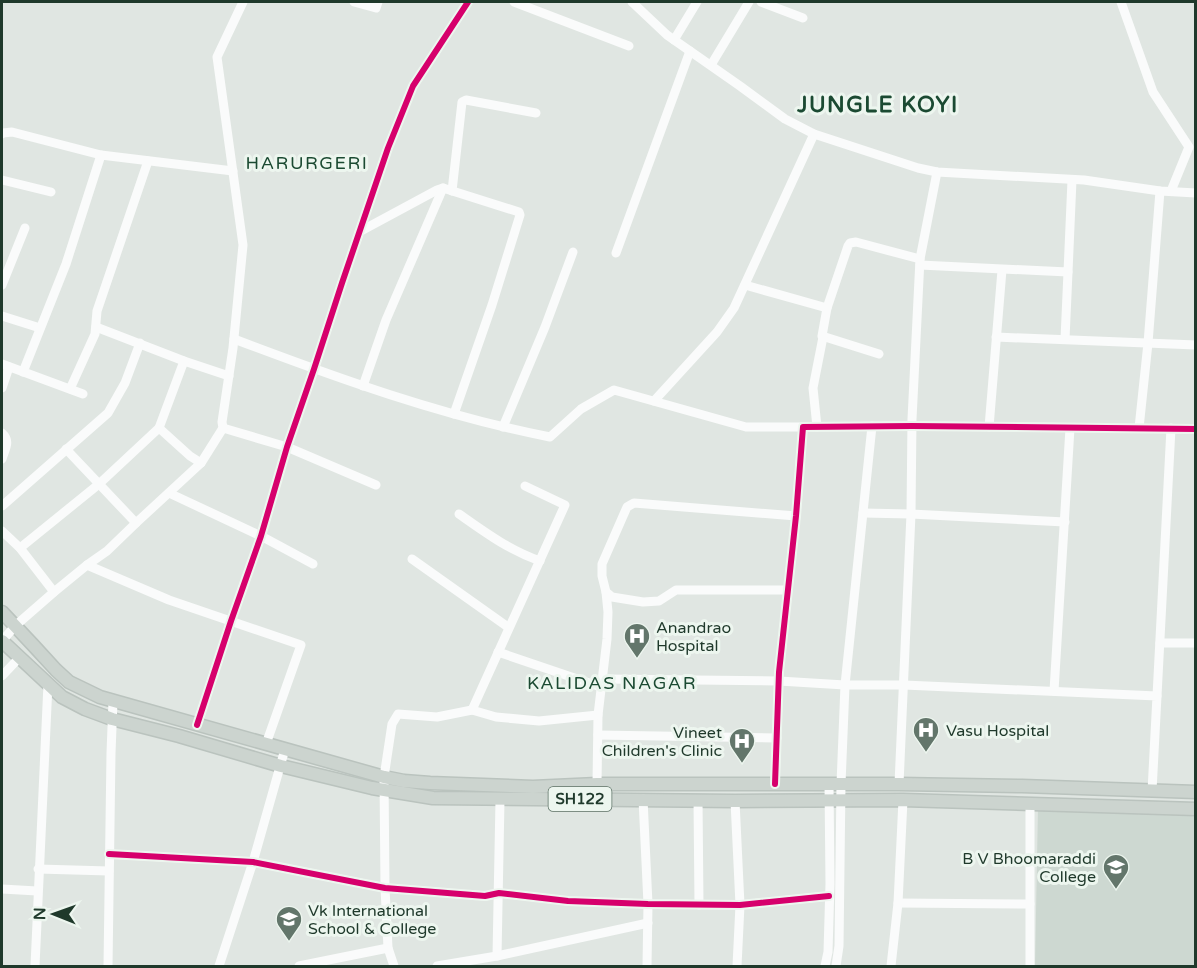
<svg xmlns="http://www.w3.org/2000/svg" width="1197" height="968" viewBox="0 0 1197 968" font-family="'Varela Round',sans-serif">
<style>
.built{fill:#cdd8d1}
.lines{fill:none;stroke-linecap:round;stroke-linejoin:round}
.major-casing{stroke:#bac3be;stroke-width:15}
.minor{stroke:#fafbfb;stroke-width:9}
.major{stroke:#ccd4cf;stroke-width:12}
.cycleway-casing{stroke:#edf6ef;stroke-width:10}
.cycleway{stroke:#d6006c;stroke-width:6}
.labels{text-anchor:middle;stroke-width:6;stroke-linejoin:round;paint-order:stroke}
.shield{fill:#edf6ef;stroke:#5d7266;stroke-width:1.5}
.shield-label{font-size:15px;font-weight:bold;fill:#1f392b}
.poi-label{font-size:16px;fill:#1f392b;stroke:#edf6ef;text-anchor:start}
.neighbourhood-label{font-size:18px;letter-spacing:1.5px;fill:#1b4a32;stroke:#edf6ef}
.district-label{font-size:22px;font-weight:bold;letter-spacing:1.5px;fill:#1b4a32;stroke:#edf6ef}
</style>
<rect width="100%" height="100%" fill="#e0e6e2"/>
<path class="built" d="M1038,806l157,7v153h-160z"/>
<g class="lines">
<g class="major-casing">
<g id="major">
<path d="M2,612l31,33 23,25 13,12 31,15 284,80 20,4 26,2 103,4 64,-3h302l123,2 174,6"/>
<path d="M2,641l60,56 23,12 27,10 67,17 102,30 91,22 61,10 302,3 168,-1 293,9"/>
</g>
</g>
<g class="minor">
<path d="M354,2l22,6 2,-6"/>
<path d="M514,2l115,44"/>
<path d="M632,2l35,33 73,51 45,33 29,15 104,34 19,4 147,8 76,11 36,2"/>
<path d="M761,2l42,16"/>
<path d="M1121,2l32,90 36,55 -18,44"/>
<path d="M674,40l23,-38"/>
<path d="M711,65l38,-63"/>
<path d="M2,134l1,-1 9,-1 89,23 132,16"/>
<path d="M2,180l49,12"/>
<path d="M452,191l10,-89 4,-2 70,13"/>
<path d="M359,232l78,-42 6,-2 76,24 1,3 -28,90 -38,109"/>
<path d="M616,253l74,-202"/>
<path d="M920,265l148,7 4,-92"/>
<path d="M2,285l23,-57"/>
<path d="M745,285l82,23"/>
<path d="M2,316l38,12"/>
<path d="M96,327l88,34 45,15"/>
<path d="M996,337l200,8"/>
<path d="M234,339c103,39 208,77 316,98l31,-28 33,-19 132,37h57"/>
<path d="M1065,339l3,-67"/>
<path d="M879,354l-57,-18 5,-28 21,-62 2,-3 6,-1 64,17"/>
<path d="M2,364l81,30"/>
<path d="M23,372l43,-108 35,-109"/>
<path d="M363,386l23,-66 57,-132"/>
<path d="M2,388l7,-21"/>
<path d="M70,389l25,-55 2,-23 51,-150"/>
<path d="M654,401l63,-69 17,-24 80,-174"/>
<path d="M503,427l42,-100 28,-75"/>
<path d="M817,427l-4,-39 10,-51"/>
<path d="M989,427l13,-157"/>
<path d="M159,428l31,28 11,7"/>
<path d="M223,428l64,19 89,38"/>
<path d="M1139,428l9,-85 12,-152"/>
<path d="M2,433c9,8 3,16 0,26"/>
<path d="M66,449l70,74"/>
<path d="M169,493l92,43 52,28"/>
<path d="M2,506l106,-93 17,-30 15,-40"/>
<path d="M863,513l48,1 154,8"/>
<path d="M459,514c27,19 50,36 81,47"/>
<path d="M2,531l18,17 34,44"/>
<path d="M20,548l79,-64 60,-56 25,-67"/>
<path d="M412,559l96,68"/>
<path d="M87,565l82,35 132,45 -35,99"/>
<path d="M606,592l6,5 31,5 16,-1 17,-11h111"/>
<path d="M2,641l13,-15 39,-34 33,-27 20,-14 29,-28 65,-60 22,-35 -1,-6 11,-74 10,-103 -26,-188 26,-55"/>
<path d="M1160,643h36"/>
<path d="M498,652l103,35"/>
<path d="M2,676l17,-18"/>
<path d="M602,679l177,2 66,4h59l253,11 -5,95"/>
<path d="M1054,691l16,-263"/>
<path d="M1157,696l14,-268"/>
<path d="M472,710l93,-205 -40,-19"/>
<path d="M197,725l34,-104 30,-85 26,-89 27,-78 28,-86 46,-135 25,-62 55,-84"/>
<path d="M598,735l179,3"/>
<path d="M597,784l1,-69 9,-76 1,-27 -2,-20 -4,-16v-12l25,-57 7,-4 162,13"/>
<path d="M775,784l4,-112 17,-156 7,-89 109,-1 284,3"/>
<path d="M899,784l12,-270 1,-95 8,-160 17,-87"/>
<path d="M643,799l5,105 -1,62"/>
<path d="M698,800l1,105"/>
<path d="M735,801l5,104 -3,61"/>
<path d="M1030,803v163"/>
<path d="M109,854l144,8 132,26 100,8 14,-3 69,8 80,3 92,1 89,-9"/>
<path d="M38,869l71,2"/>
<path d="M2,889l35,2"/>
<path d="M898,903l132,1"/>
<path d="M497,956l3,-156"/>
<path d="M35,966l13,-282"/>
<path d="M108,966l3,-213 2,-52"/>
<path d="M219,966l34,-104 32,-113"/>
<path d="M299,966l89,-18"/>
<path d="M394,966l-6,-18 -3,-60 -1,-111 8,-53 6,-10 39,3 35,-7 24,7 43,4 59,-6"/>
<path d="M437,966l60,-10 151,-33"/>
<path d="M825,966l3,-14 2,-68 -1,-100"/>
<path d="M836,966l3,-20 2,-162 4,-99 27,-259"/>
<path d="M891,966l7,-63 5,-103"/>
</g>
<use href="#major" class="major"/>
<g class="cycleway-casing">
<g id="cycleway">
<path d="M197,725l34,-104 30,-85 26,-89 27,-78 28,-86 46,-135 25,-62 55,-84"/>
<path d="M775,784l4,-112 17,-156 7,-89 109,-1 284,3"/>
<path d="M109,854l144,8 132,26 100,8 14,-3 69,8 80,3 92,1 89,-9"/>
</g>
</g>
<use href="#cycleway" class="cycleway"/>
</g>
<defs>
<g id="hospital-pin" transform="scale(1.35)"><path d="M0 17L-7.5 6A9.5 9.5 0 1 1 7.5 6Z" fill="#63766b" stroke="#edf6ef"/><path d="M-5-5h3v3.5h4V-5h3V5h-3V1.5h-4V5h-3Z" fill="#fff"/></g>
<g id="university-pin" transform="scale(1.35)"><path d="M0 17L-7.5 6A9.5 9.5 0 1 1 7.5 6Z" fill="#63766b" stroke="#edf6ef"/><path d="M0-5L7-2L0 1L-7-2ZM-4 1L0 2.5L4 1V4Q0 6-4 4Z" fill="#fff"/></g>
</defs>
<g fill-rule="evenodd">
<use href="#hospital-pin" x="637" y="636"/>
<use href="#hospital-pin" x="926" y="730"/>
<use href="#hospital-pin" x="742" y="741"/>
<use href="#university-pin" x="1116" y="867"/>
<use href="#university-pin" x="289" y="919"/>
</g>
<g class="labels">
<rect class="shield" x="548.5" y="787" width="63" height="24" rx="4.5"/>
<g class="shield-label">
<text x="580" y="804">SH122</text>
</g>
<g class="poi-label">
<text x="656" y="633">Anandrao<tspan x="656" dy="18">Hospital</tspan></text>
<text x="946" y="736">Vasu Hospital</text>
<text x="722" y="738" text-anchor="end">Vineet<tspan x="722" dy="18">Children's Clinic</tspan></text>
<text x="1096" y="864" text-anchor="end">B V Bhoomaraddi<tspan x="1096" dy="18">College</tspan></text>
<text x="308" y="916">Vk International<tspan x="308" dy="18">School &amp; College</tspan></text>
</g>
<g class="neighbourhood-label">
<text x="307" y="169">HARURGERI</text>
<text x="612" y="689">KALIDAS NAGAR</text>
</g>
<g class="district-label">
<text x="878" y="112">JUNGLE KOYI</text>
</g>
</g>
<rect width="1197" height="968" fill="none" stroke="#1f392b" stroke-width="6"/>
<g transform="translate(54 914) rotate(271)" stroke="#edf6ef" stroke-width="4.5" paint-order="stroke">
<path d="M0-4.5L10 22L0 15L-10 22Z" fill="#1f392b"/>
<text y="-9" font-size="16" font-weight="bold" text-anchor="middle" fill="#1f392b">N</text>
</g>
</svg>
